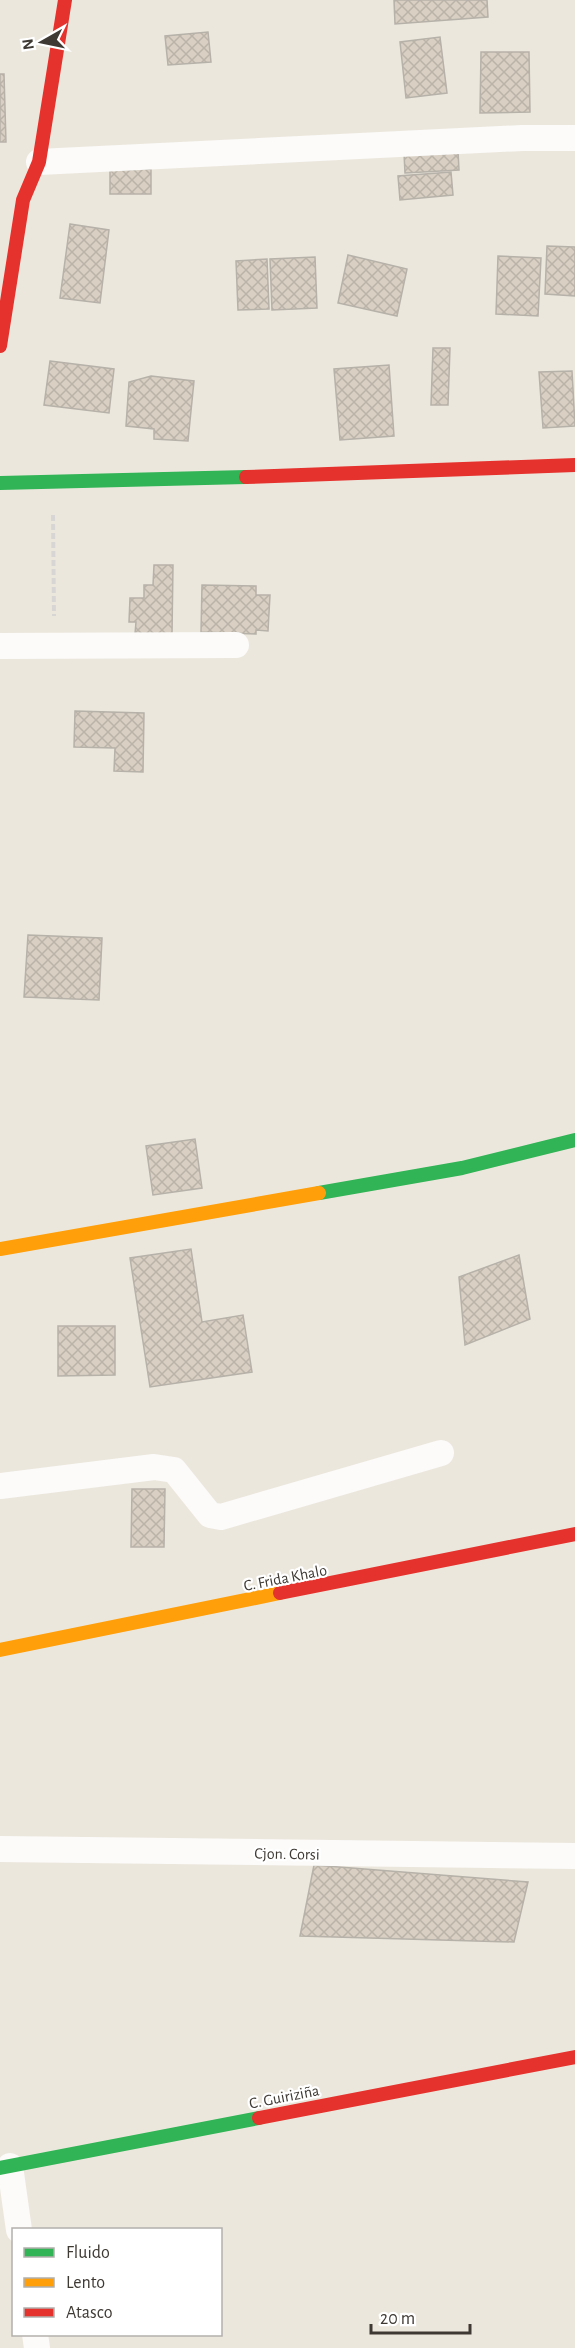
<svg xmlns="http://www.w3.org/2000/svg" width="575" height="2348" viewBox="0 0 575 2348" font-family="'Alegreya Sans',sans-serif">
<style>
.building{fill:url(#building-cross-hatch);stroke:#b6b1a9;stroke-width:1.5}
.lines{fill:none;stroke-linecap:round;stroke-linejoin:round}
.path{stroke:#d8d6d4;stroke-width:4;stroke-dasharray:6 3;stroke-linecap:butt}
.street{stroke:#fcfbfa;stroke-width:26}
.fast{stroke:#30b455;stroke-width:14}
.slow{stroke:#ff9f0a;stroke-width:14}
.jam{stroke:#e5322d;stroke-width:14}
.labels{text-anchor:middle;stroke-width:4.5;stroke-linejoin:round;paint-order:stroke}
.street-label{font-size:16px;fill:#3e3933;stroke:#fff}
</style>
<defs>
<pattern id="building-cross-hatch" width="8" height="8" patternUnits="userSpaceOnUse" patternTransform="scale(1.5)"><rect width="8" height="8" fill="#d9d0c3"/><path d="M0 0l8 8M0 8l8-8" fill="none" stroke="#bbb3a8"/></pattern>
</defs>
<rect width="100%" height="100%" fill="#ece7dd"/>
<g class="building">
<path d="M394,0h93l1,17 -93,7z"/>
<path d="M208,32l3,30 -43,3 -3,-29z"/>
<path d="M440,37l7,56 -41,5 -6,-56z"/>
<path d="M481,52h48l1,60 -50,1z"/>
<path d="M0,74h4l2,68h-6z"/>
<path d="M458,151l1,19 -54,3 -1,-20z"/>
<path d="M151,169v25h-41v-24z"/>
<path d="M451,172l2,23 -53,5 -2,-24z"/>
<path d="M70,224l39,6 -9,73 -40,-5z"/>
<path d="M547,246l28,1v49l-30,-2z"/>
<path d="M348,255l59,14 -10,47 -59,-13z"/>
<path d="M498,256l43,2 -3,58 -42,-2z"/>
<path d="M315,257l2,51 -45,2 -2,-51z"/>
<path d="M267,259l2,50 -31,1 -2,-49z"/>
<path d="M433,348h17l-2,57h-17z"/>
<path d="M50,361l64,8 -5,44 -65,-8z"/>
<path d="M389,365l5,71 -54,4 -6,-71z"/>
<path d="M572,371l3,55 -32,2 -4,-56z"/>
<path d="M151,376l43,5 -6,60 -34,-2v-10l-28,-3 3,-44z"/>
<path d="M154,565h19l-1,70 -37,-1 1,-12h-7l1,-24h14v-13h9z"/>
<path d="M202,585l54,1v9h14l-2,36 -12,-1v4l-55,-2z"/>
<path d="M75,711l69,2 -1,59 -29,-1 1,-23 -41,-1z"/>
<path d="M28,935l74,3 -3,62 -75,-3z"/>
<path d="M195,1139l7,49 -49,7 -7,-49z"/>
<path d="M191,1249l11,73 41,-7 9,57 -102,15 -20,-129z"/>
<path d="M519,1255l11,64 -65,26 -6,-68z"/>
<path d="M58,1326h57v49l-57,1z"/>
<path d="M132,1489h33l-1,58h-33z"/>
<path d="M314,1865l214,17 -14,60 -214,-6z"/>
</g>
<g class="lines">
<path class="path" d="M53,515l1,101"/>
<g class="street">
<path d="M39,162l483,-24h53"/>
<path d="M0,646l236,-1"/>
<path d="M0,1486l154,-19 20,3 36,45 11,2 220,-64"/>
<path d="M0,1849l575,7"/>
<path d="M10,2166l9,64"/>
<path d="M35,2334l2,14"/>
</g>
<g class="fast">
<path d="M0,483l246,-6"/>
<path d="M319,1193l143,-25 113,-28"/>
<path d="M0,2168l259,-50"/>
</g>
<g class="slow">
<path d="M0,1249l319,-56"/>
<path d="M0,1650l280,-57"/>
</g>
<g class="jam">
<path d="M0,346l23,-146 16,-38 26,-162"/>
<path d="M246,477l329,-12"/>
<path d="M280,1593l295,-59"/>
<path d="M259,2118l316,-61"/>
</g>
</g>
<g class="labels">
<g class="street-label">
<text transform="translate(285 1577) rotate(-11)" y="6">C. Frida Khalo</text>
<text transform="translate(287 1853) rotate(1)" y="6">Cjon. Corsi</text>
<text transform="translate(284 2096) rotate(-11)" y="6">C. Guiriziña</text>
</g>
</g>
<rect x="12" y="2228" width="210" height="108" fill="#ffffff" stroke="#b2b0ad" stroke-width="1.5"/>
<rect x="24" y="2248" width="30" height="9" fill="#30b455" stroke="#b2b0ad" stroke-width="1.5"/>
<text x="66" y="2258" font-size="18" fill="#3e3933">Fluido</text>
<rect x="24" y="2278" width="30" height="9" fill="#ff9f0a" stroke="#b2b0ad" stroke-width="1.5"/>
<text x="66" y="2288" font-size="18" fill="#3e3933">Lento</text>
<rect x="24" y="2308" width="30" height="9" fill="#e5322d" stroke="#b2b0ad" stroke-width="1.5"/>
<text x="66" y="2318" font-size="18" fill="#3e3933">Atasco</text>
<g transform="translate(42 42) rotate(261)" stroke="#ffffff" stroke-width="4.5" paint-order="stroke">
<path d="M0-4.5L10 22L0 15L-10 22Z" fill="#3e3933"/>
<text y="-9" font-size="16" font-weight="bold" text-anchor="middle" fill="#3e3933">N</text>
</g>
<path d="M371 2324v9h99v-9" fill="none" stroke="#3e3933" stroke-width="3"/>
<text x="380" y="2324" font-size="18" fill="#3e3933" stroke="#ffffff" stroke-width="4.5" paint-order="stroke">20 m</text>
</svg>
